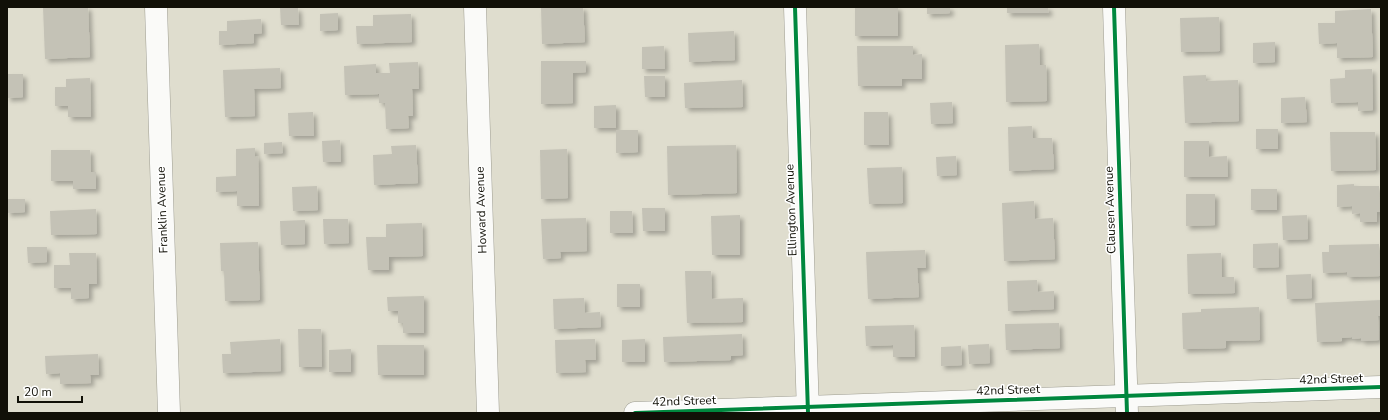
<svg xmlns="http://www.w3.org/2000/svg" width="1388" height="420" viewBox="0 0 1388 420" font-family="'Nunito Sans',sans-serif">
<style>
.building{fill:#c4c2b6;filter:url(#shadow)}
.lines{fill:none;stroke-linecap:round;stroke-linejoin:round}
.minor-casing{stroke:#9e9d91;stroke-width:23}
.minor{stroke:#fafaf8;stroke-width:22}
.cycleway-casing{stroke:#fff;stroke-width:6}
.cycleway{stroke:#00873e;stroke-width:4}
.labels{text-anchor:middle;stroke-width:3;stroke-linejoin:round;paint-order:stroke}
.street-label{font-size:12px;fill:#111007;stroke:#fff}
</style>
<defs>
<filter id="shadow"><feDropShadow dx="3.5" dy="3.5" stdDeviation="2" flood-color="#0004"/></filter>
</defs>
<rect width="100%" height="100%" fill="#dfddce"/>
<g class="building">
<path d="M43,7h45l2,50 -45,2z"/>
<path d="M541,7h42l2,35 -43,2z"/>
<rect x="855" y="7" width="43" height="29"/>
<path d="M927,7h23v6l-23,1z"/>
<path d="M1007,7h41l1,6h-42z"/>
<path d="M280,8h18l1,17h-18z"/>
<path d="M1371,9l2,48 -36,1v-15l-18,1 -1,-21h17v-12z"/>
<path d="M338,13v17l-18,1v-17z"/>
<path d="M411,14l1,28 -55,2 -1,-18h17v-11z"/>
<path d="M1219,17l1,34 -39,1 -1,-34z"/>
<path d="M261,19l1,14 -8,1v9l-35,2v-14h8v-10z"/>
<path d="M734,31l1,29 -46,2 -1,-29z"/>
<path d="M1275,42v20l-22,1v-20z"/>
<path d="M1039,44l1,21h6l1,36 -41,1 -1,-57z"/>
<path d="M664,46l1,23h-23v-22z"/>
<path d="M857,46h56v9l9,-1v25h-20v7h-44z"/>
<path d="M541,61h45v11l-13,1v30l-32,1z"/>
<path d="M418,62l1,27h-7l1,27h-5l1,12 -23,1 -1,-26h-6v-9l-34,1 -1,-29 32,-2v9h14l-1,-10z"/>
<path d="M280,68l1,20 -27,1 1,27 -30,1 -2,-47z"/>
<path d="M1372,69l1,41 -15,1v-9l-27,1 -1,-24 15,-1v-8z"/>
<path d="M7,74h16v23l-16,1z"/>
<path d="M1206,75v6l32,-1 1,41 -54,2 -2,-47z"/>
<path d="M644,76h21v21h-20z"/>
<path d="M90,78l1,39h-23v-11h-13v-19h11v-8z"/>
<path d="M742,80l1,27 -58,1 -1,-25z"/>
<path d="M1305,97l2,25 -26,1v-25z"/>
<path d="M952,102l1,21 -22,1 -1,-21z"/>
<path d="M616,105v23h-22v-22z"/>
<path d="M313,112l1,24h-25l-1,-23z"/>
<path d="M864,112h24l1,33h-25z"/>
<path d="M1032,126l1,12h19l2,31 -45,2 -1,-44z"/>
<rect x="1256" y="129" width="22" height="20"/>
<path d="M616,130h22v22l-22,1z"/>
<path d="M1330,132h45l1,38 -45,1z"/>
<path d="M340,140l1,22h-18l-1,-21z"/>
<path d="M1184,141h25v16l18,-1 1,21h-44z"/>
<path d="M282,142l1,11 -19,1v-11z"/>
<path d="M416,145l2,38 -44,2 -1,-30 19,-1 -1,-8z"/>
<path d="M736,145l1,48 -69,2 -1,-49z"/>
<path d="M255,148v9l3,-1 1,50h-22v-15l-21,1v-15l20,-1v-27z"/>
<path d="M567,149l1,49 -27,1 -1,-49z"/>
<path d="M51,150h39l1,22h5v17h-23v-8h-22z"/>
<path d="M956,156l1,19 -20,1 -1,-19z"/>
<path d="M902,167l1,36 -34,1 -2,-36z"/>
<path d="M1354,184v2h25l1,26h-3v10h-17v-9l-8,1v-8l-15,1v-22z"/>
<path d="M317,186l1,24 -25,1 -1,-24z"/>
<rect x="1251" y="189" width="26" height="21"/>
<path d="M1186,194h29v31l-29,1z"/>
<path d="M7,199h18v13l-18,1z"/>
<path d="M1034,201l1,18 18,-1 2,41 -51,2 -2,-58z"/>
<path d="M642,208h23v23h-22z"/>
<path d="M96,209l1,25 -46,1 -1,-24z"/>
<path d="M610,211h22l1,22h-23z"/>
<path d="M740,215v40h-28l-1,-39z"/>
<path d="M1307,215l1,24 -25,1 -1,-24z"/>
<path d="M586,218l1,33 -27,1 1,6 -18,1 -2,-40z"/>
<path d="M323,219h25l1,24 -25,1z"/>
<path d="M305,220v24l-24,1 -1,-24z"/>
<path d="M422,223l1,33 -34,1v13h-21l-2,-33h20v-13z"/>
<path d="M258,242l2,58 -35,1 -1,-30h-3l-1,-28z"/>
<path d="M1278,243l1,24 -26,1v-24z"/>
<path d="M1379,244l1,32 -33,1v-5l-24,1 -1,-21h7v-7z"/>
<path d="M27,247h20v15l-19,1z"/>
<path d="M925,250l1,18h-9l2,29 -51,2 -2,-47z"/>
<path d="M69,253h27l1,31h-8v14l-18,1v-11h-17v-23h16z"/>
<path d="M1221,253l1,24h12l1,16 -47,1 -1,-40z"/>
<path d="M685,271h26l1,28 31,-1v24l-56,1z"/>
<path d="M1311,274l1,24 -25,1 -1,-24z"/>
<path d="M1037,280l1,12 16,-1v18l-46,2 -1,-30z"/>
<rect x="617" y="284" width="23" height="23"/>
<path d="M424,296v37h-21v-10h-5v-12h-10l-1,-14z"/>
<path d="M584,298l1,15 15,-1 1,15 -47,2 -1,-30z"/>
<path d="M1381,300v16h-3l1,24 -18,1v-3l-9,1v-2l-10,1v3l-25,1 -2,-39z"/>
<path d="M1259,307l1,33 -34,1v7l-43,1 -1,-36 19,-1v-3z"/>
<path d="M1059,323l1,25 -54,2 -1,-26z"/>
<path d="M914,325l1,32h-22v-12l-27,1 -1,-20z"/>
<path d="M298,329h23l1,38h-23z"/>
<path d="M742,334l1,21 -12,1v4l-67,2 -1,-25z"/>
<path d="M280,339l1,32 -58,2 -1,-19h9l-1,-12z"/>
<path d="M595,339l1,21h-11l1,12 -30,1 -1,-33z"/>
<path d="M645,339v23h-23v-22z"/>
<path d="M989,344l1,19 -21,1 -1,-19z"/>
<path d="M377,345h47v30h-46z"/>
<path d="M961,346l1,19 -21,1v-19z"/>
<path d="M351,349v23h-22v-22z"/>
<path d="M98,354l1,21h-9l1,8 -31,1v-11l-14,1 -1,-18z"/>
</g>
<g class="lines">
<g class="minor-casing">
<g id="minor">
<path d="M156,7l13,406"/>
<path d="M475,7l13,406"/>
<path d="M795,7l13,406"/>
<path d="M1114,7l13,406"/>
<path d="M635,413c249,-10 497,-16 746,-26"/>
</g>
</g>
<use href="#minor" class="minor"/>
<g class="cycleway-casing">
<g id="cycleway">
<path d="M795,7l13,406"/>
<path d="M1114,7l13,406"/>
<path d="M635,413c249,-10 497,-16 746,-26"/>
</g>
</g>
<use href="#cycleway" class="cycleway"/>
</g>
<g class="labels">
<g class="street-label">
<text transform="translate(162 210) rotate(-92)" y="4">Franklin Avenue</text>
<text transform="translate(481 210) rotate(-92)" y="4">Howard Avenue</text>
<text transform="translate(791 210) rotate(-92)" y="4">Ellington Avenue</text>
<text transform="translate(1110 210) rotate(-92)" y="4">Clausen Avenue</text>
<text transform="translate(1331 379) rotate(-2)" y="4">42nd Street</text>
<text transform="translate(1008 390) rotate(-2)" y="4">42nd Street</text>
<text transform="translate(684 401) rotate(-2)" y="4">42nd Street</text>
</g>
</g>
<rect width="1388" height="420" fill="none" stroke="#111007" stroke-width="16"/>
<path d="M18 396v6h64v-6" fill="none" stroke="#111007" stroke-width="2"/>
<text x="24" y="396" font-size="12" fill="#111007" stroke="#ffffff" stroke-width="3" paint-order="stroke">20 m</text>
</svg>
